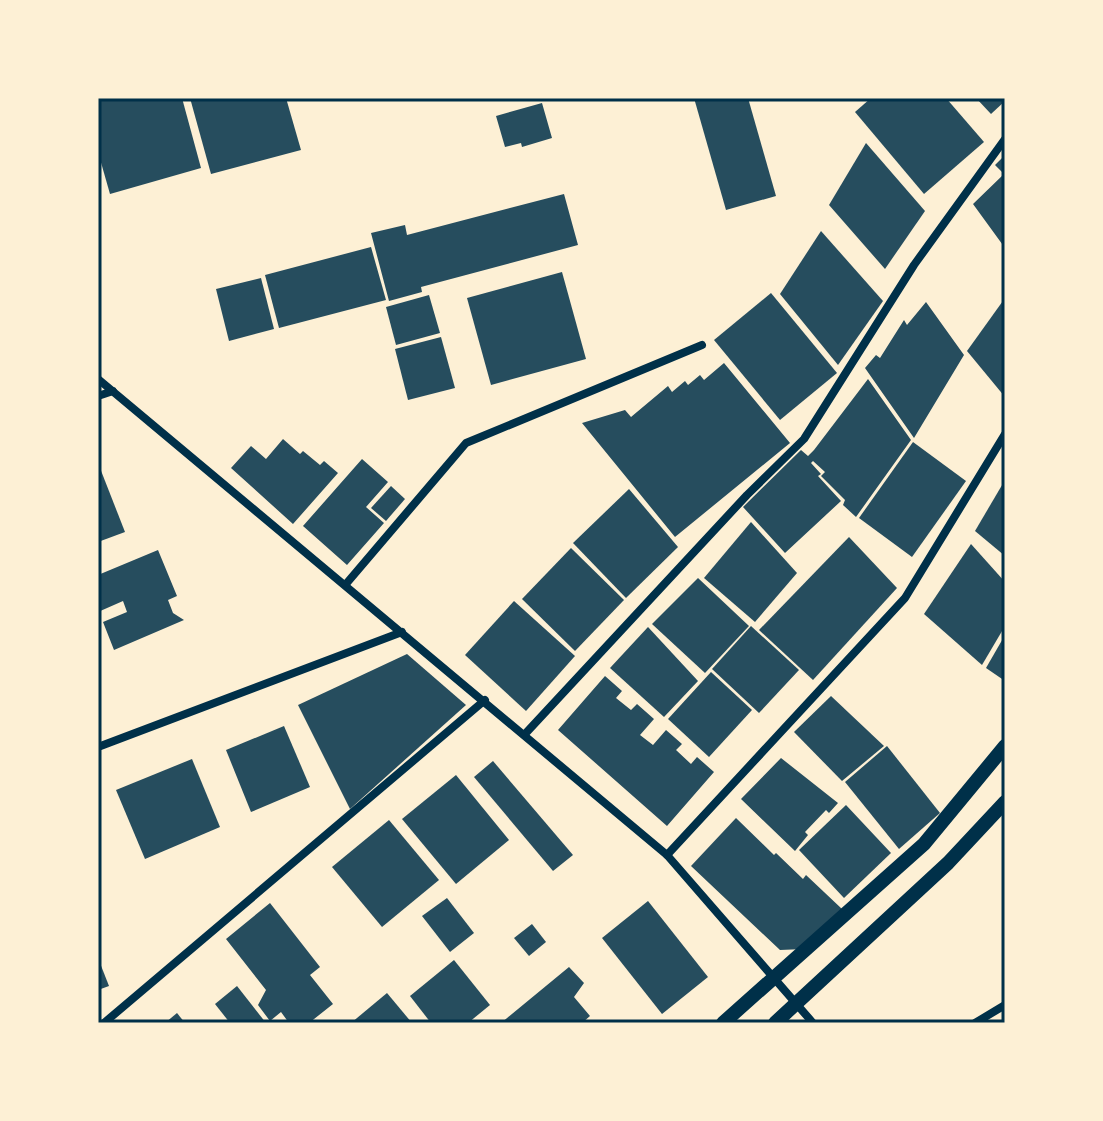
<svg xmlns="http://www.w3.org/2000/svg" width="1103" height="1121" viewBox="0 0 1103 1121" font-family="'Nunito Sans',sans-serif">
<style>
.building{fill:#264d5e}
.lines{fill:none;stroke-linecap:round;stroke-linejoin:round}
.minor{stroke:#003049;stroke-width:8}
.tertiary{stroke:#003049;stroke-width:14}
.neatline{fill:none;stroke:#003049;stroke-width:3}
</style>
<rect width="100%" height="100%" fill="#fdf0d5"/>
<g class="building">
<path d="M98,98h84l19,70 -91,26 -12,-42z"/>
<path d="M190,98h96l15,52 -90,24z"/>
<path d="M694,98h54l28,98 -50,14z"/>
<path d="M871,98h75l38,44 -60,52 -69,-82z"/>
<path d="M976,98h29v3l-14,13z"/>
<path d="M542,103l10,35 -30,9 -1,-4 -16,4 -9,-31z"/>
<path d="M866,143l59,68 -40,58 -56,-64z"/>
<path d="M1005,155v93l-32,-44 31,-30 -9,-9z"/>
<path d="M564,194l14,51 -157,42 1,5 -33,9 -18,-68 34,-8 2,10z"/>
<path d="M821,231l62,70 -45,64 -58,-71z"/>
<path d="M371,247l15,53 -107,28 -14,-53z"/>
<path d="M562,272l24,87 -95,26 -24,-87z"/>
<path d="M261,278l13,51 -45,12 -13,-52z"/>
<path d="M771,293l66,80 -57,47 -66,-80z"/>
<path d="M429,295l11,38 -44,12 -10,-38z"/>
<path d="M1005,298v99l-38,-46z"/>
<path d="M926,302l38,53 -50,83 -49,-70 11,-13 4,3 24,-38 3,5z"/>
<path d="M441,337l14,51 -47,12 -13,-51z"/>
<path d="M724,363l66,80 -115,94 -93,-114 43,-13 6,7 37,-31 4,6 13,-11 3,4 12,-10 4,5z"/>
<path d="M868,379l43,61 -55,77 -13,-12 2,-5 -24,-24 4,-4 -12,-11 -2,2 10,11 -3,2 23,25 -56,52 -42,-46 58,-57 7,6 6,-6z"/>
<path d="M283,439l17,15 3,-3 17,14 4,-4 14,12 -45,51 -62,-56 20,-22 15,13z"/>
<path d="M913,442l53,39 -54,76 -53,-39z"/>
<path d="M362,459l26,23 -22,25 18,16 -37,42 -44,-39z"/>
<path d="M98,463l27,69 -27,10z"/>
<path d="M1005,480v76l-30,-25z"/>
<path d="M391,486l14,13 -19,22 -15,-13z"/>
<path d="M629,489l49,58 -52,51 -53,-55z"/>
<path d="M751,522l46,51 -42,49 -51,-44z"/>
<path d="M849,537l48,51 -84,92 -54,-50z"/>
<path d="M971,544l34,38v44l-23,39 -58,-51z"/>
<path d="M571,548l53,52 -49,51 -53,-52z"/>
<path d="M158,550l19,46 -9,4 5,13 11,7 -70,30 -11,-28 24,-10 -4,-11 -25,11v-37z"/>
<path d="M698,578l51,48 -44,47 -53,-49z"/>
<path d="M514,601l61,55 -49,55 -61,-56z"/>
<path d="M751,626l48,44 -40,43 -47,-44z"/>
<path d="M648,627l50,54 -34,36 -54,-49z"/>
<path d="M1005,635v46l-19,-13z"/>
<path d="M407,654l59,51 -116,104 -52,-104z"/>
<path d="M711,672l41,38 -43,47 -41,-38z"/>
<path d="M605,676l17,15 -6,7 15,12 6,-6 17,15 -14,16 13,10 13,-15 16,14 -6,6 15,14 6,-7 17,15 -47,54 -109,-96z"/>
<path d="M831,696l53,50 -42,35 -48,-49z"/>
<path d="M284,726l26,61 -59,25 -25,-62z"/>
<path d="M887,746l53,67 -41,36 -54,-67z"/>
<path d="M781,758l57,45 -9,10 -3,-3 -21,22 3,3 -13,16 -54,-52z"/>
<path d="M192,759l28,68 -75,32 -29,-69z"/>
<path d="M493,761l80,94 -20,16 -79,-94z"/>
<path d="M456,775l53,65 -53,44 -54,-65z"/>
<path d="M846,805l45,48 -47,45 -45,-48z"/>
<path d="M736,818l38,37 2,-2 27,26 3,-4 36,34 -38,40 -24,1 -89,-84z"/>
<path d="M389,820l50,60 -57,47 -50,-60z"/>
<path d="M447,898l27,35 -24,19 -28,-36z"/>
<path d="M648,901l60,76 -46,37 -60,-76z"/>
<path d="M270,903l50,64 -10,8 23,29 -24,19h-20l-8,-11 -11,9 -12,-16 8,-15 -40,-51z"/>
<path d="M532,924l14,18 -17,14 -15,-18z"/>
<path d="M98,958l11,28 -11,4z"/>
<path d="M454,960l36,45 -22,18h-37l-21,-27z"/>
<path d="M569,967l15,16 -10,14 16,19 -8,7h-81z"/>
<path d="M237,986l29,37h-36l-15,-19z"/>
<path d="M387,993l25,30h-61z"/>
<path d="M177,1013l8,10h-20z"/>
</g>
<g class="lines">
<g class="minor">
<path d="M98,379l569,476 146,168"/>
<path d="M98,396l15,-5"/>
<path d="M346,584l120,-141 236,-98"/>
<path d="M525,734l222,-239 57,-56 110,-174 91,-126"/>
<path d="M98,747l304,-115"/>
<path d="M667,855l238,-257 100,-164"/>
<path d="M104,1023l381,-323"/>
<path d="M975,1023l30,-18"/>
</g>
<g class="tertiary">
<path d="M723,1023l201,-179 81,-98"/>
<path d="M775,1023l173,-160 57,-61"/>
</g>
</g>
<rect width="1103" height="1121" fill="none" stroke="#fdf0d5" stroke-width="200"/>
<rect x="100" y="100" width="903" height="921" class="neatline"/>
</svg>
